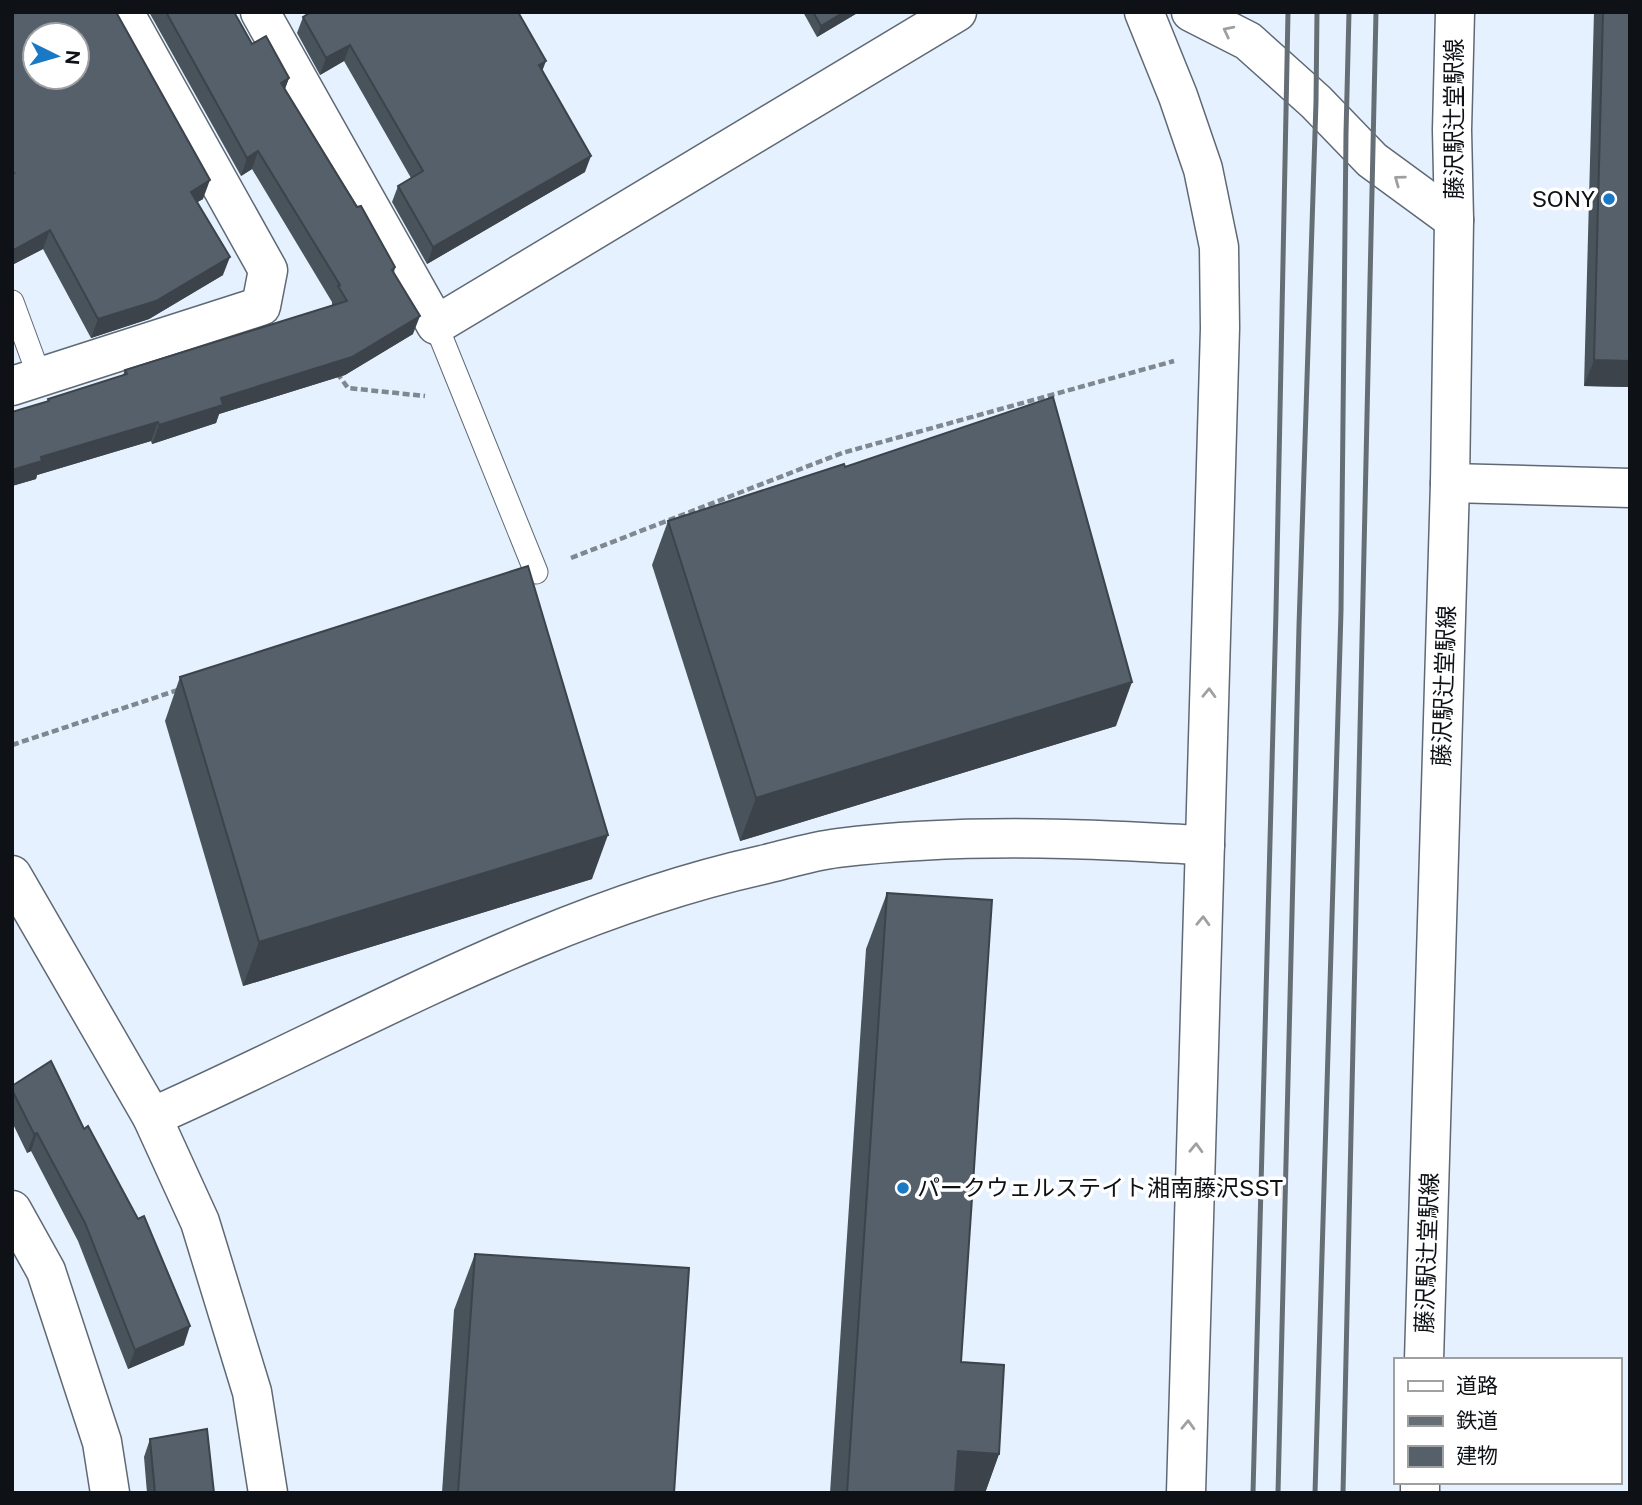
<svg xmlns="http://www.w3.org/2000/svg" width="1642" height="1505" viewBox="0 0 1642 1505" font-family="'Public Sans','Noto Sans JP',sans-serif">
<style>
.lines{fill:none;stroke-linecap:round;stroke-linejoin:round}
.lane-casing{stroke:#5f6974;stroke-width:25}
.street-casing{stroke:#5f6974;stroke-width:41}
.secondary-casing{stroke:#5f6974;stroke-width:41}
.path{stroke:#7f8790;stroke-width:4.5;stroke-dasharray:7 3.5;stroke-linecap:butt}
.lane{stroke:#fff;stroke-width:23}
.street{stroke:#fff;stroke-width:38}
.secondary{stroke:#fff;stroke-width:38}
.rail{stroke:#666e75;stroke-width:5}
.wall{fill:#49535b}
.shaded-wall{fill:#3c434a}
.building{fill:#55606a;stroke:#3c434a;stroke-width:2;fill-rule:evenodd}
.oneway{stroke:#9fa0a2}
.poi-dot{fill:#1979c5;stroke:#fff;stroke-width:2.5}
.labels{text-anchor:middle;stroke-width:7;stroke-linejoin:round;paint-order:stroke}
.street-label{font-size:23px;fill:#0e1216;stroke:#fff}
.poi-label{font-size:23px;fill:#0e1216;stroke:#fff;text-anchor:end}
</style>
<rect width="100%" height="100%" fill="#e5f1fe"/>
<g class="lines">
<g class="lane-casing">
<g id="lane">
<path d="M12,302l28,76"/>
<path d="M436,325l100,247"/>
</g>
</g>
<g class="street-casing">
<g id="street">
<path d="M260,12l176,313 521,-313"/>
<path d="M1144,12l34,84 25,73 16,78 1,81 -34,1165"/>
<path d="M1191,12l57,29 68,61 56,58 82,60"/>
<path d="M12,386l249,-80 7,-36 -144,-258"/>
<path d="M12,875l140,242 48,105 52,170 16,101"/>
<path d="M152,1117c201,-89 394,-204 610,-252 25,-6 51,-14 76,-17 75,-9 152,-11 228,-9 46,1 92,4 139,6"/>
<path d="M12,1210l34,61 56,171 8,51"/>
</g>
</g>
<g class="secondary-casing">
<g id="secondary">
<path d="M1450,483l180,5"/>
<path d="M1424,1360l26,-877 4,-263 -2,-90 3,-118"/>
<path d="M1420,1493v-11"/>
</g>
</g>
<g class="path">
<path d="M337,373l11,15 77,8"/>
<path d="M571,558l271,-105 332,-92"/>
<path d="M12,745l169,-56"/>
</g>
<use href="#lane" class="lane"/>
<use href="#street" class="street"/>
<use href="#secondary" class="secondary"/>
<g class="rail">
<path d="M1253,1493l23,-882 12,-599"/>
<path d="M1278,1493l21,-867 17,-524 1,-90"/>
<path d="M1315,1493l26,-882 5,-478 3,-121"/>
<path d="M1343,1493l33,-1481"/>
</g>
</g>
<g class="wall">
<path d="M12,12l191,187 -6,3 26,73 -74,44 -58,19 -48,-89 -31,16z"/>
<path d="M149,12h85l18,32 37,34 -4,11 110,178 -1,6 19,61 -68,41 -126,39 -3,9 -64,21 -1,-3 -114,34 -1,4 -24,7v-74l35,-10 1,-3 75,-24 2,-5 207,-64v-4l-80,-133 -11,7z"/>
<path d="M803,12h56l-42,25z"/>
<path d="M1594,12h36v375l-46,-1z"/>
<path d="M303,17l239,53 43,102 -158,92 -35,-62 6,-16 13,-8 -67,-117 -24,14 -23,-42z"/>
<path d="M845,467l271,259 -376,115 -88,-276 16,-44z"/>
<path d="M180,677l412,202 -349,107 -78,-265z"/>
<path d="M887,893l74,469 38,92 -14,39h-155l36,-544z"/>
<path d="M12,1086l172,259 -56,24 -50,-128 -47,-90 -4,2 -15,-31z"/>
<path d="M475,1254l199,239h-232l12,-183z"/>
<path d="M150,1439l64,54h-67l-3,-36z"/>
</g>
<g class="shaded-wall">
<path d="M844,12h15l-42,25 4,-11z"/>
<path d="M350,45l-6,16 -24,14 6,-17z"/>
<path d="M546,61l-6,16 -1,-12z"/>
<path d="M289,78l-7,18 -1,-13z"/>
<path d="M258,151l-6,18 -11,7 6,-18z"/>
<path d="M591,156l-6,16 -158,92 6,-17z"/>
<path d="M210,180l-7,19 -19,11 7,-18z"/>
<path d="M50,230l-7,19 -31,16v-14z"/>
<path d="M230,257l-7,18 -74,44 -58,19 7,-19z"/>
<path d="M420,316l-7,18 -68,41 -126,39 -3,9 -64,21 7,-19 62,-27z"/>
<path d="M1594,360l36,1v26l-46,-1z"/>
<path d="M158,422l-7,19 -114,34 -1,4 -24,7v-16l29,-13z"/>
<path d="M1132,682l-16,44 -376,115 16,-43z"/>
<path d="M608,835l-16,44 -349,107 16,-44z"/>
<path d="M37,1133l-6,18 -4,2 7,-19z"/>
<path d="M190,1326l-6,19 -56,24 7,-19z"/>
<path d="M958,1451l41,3 -14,39h-42z"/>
</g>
<g class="building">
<path d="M12,12h104l94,168 -19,12 39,65 -74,44 -58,18 -48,-89 -38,21v-78h2l-2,-3zM35,35h42v42h-42z"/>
<path d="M166,12h68l18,32 14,-8 23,42 -8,5 76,124 4,-1 34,61 -3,3 28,46 -68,41 -131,41 2,7 -64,20 -1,-3 -117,35 1,4 -30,9v-58l37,-11 -1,-2 79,-25 -2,-4 222,-69 -9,-15 2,-1 -82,-134 -11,7z"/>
<path d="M311,12h207l28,49 -7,4 52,91 -158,91 -35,-61 25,-15 -73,-126 -24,13 -23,-41z"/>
<path d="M813,12h31l-23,14z"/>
<path d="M1603,12h27v349l-36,-1z"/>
<path d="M1053,397l79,285 -376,116 -88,-277 176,-57 1,3z"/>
<path d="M528,566l80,269 -349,107 -79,-265z"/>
<path d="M887,893l105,7 -31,462 43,3 -5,89 -41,-3 -3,42h-108z"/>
<path d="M51,1061l33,68 4,-3 50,93 6,-3 46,110 -55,24 -50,-127 -48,-90 -3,1 -22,-44v-4z"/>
<path d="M475,1254l214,14 -15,225h-216z"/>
<path d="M207,1429l7,64h-59l-5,-54z"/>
</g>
<defs><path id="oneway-chevron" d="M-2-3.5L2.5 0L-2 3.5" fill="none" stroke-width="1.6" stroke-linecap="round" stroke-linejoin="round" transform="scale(1.75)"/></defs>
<g class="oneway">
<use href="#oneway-chevron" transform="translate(1228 31) rotate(-153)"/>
<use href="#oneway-chevron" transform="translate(1399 180) rotate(-144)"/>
<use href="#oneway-chevron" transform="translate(1209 693) rotate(-88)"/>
<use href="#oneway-chevron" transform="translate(1203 921) rotate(-88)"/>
<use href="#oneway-chevron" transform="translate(1196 1148) rotate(-88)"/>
<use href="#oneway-chevron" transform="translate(1188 1425) rotate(-88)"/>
</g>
<g class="poi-dot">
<circle cx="1609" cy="199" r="7"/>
<circle cx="903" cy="1188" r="7"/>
</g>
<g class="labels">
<g class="street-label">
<text transform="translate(1454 119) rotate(-90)" y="8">藤沢駅辻堂駅線</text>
<text transform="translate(1444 686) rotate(-88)" y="8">藤沢駅辻堂駅線</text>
<text transform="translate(1427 1253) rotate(-88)" y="8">藤沢駅辻堂駅線</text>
</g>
<g class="poi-label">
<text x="1595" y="207">SONY</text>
<text x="917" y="1196" text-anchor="start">パークウェルステイト湘南藤沢SST</text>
</g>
</g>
<rect width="1642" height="1505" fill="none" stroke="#0e1216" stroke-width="28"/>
<rect x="1394" y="1358" width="228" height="126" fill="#ffffff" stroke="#9fa0a2" stroke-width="2"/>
<rect x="1408" y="1381" width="35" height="10" fill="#ffffff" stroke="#9fa0a2" stroke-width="2"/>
<text x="1456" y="1393" font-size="21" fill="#0e1216">道路</text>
<rect x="1408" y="1416" width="35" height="10" fill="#666e75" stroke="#9fa0a2" stroke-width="2"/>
<text x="1456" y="1428" font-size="21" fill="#0e1216">鉄道</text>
<rect x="1408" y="1446" width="35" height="21" fill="#55606a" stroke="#9fa0a2" stroke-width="2"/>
<text x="1456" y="1463" font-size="21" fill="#0e1216">建物</text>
<g transform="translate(56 56) rotate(95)"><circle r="33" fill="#ffffff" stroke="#9fa0a2" stroke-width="2"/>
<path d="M0-5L12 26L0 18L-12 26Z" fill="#1979c5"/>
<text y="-10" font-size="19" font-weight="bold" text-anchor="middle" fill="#0e1216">N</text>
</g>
</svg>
